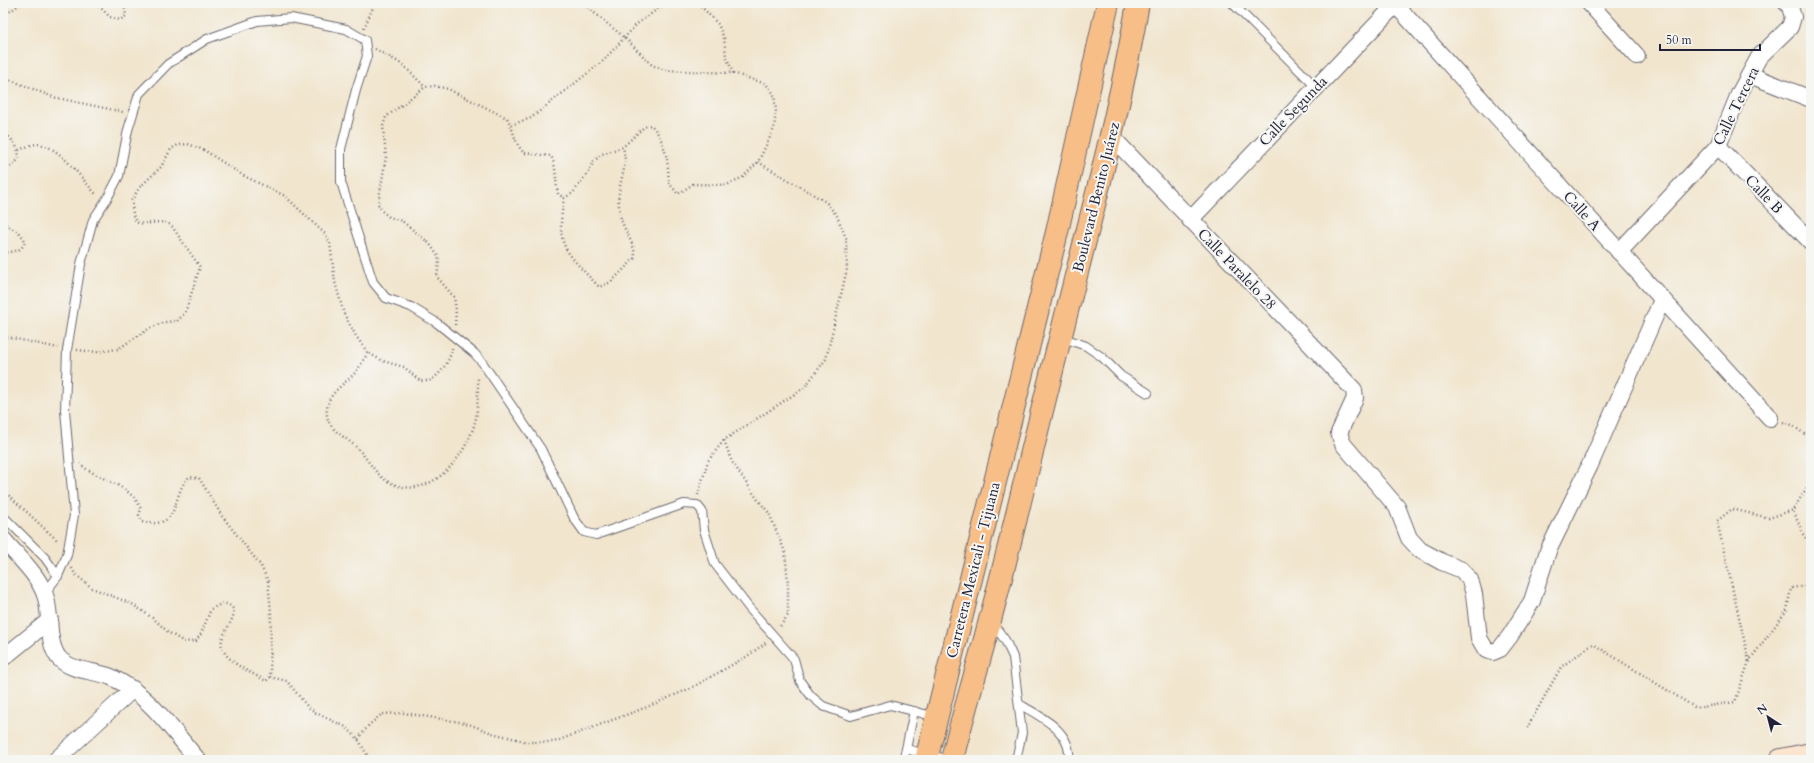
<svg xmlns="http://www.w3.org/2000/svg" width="1814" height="763" viewBox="0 0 1814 763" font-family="Cardo,serif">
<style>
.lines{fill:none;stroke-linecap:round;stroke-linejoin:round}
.service-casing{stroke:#6a666e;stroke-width:10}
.minor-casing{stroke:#6a666e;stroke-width:18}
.secondary-casing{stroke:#6a666e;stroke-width:24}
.primary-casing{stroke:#6a666e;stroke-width:24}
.path{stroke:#6a666e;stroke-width:2.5;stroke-dasharray:1 3;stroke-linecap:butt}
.service{stroke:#fff;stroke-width:8}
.minor{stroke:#fff;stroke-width:16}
.secondary{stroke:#fce5cf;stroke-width:22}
.primary{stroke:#f7be88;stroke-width:22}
.labels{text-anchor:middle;stroke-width:4;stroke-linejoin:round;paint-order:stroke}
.street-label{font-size:15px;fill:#22223b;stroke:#f6f6f2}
</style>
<rect width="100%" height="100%" fill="#f6f6f2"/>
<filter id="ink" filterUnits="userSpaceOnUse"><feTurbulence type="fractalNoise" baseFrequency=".025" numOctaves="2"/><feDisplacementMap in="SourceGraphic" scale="8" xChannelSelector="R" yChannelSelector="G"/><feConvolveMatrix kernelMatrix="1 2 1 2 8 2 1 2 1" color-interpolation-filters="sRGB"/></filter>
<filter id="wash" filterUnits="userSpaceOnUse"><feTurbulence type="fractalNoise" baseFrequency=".012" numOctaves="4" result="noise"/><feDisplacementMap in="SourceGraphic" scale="16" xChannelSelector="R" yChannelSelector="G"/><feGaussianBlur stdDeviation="0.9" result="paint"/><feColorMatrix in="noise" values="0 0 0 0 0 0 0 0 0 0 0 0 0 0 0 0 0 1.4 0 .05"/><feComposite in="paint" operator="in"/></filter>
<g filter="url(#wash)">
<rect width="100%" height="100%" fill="#f1e5cd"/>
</g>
<g filter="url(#ink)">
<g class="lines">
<g class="service-casing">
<g id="service">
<path d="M1232,3l84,84"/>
<path d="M1061,337l25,9 16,11 19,19 27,17"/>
<path d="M3,516l42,42 13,18 -13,17"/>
<path d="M58,576l9,-21 7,-40 -9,-105 2,-60 14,-86 12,-44 15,-23 11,-21 9,-46 11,-36 29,-30 39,-25 50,-18 34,-3 55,11 19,11 2,16 -11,34 -15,59v33l32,100 13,16 25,9 26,16 37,30 8,9 59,87 33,69 10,14 12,3 88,-31 13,1 5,6 2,19 11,34 34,44 45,51 6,22 11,15 12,10 28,10 39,-11 46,12"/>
<path d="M993,624l12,16 8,17 9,76 -6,27"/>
<path d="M1019,704c21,12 53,27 50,56"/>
<path d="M914,711l-8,38 43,11"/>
<path d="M903,760l3,-11"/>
</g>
</g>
<g class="minor-casing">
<g id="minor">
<path d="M1394,3l376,415"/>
<path d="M1589,3l48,53"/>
<path d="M1750,75l61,24"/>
<path d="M1111,136l243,254 1,8 -16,35 4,11 54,63 12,31 11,12 22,12 20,8 8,10 4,14 5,44 7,12 7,2 7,-3 10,-13 22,-35 16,-50 42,-86 72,-165"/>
<path d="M1718,146l93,96"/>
<path d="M1190,220l207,-217"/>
<path d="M1619,252l99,-106 21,-52 20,-37 31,-30 3,-10 -3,-10 -3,-4"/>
<path d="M3,539c14,17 35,35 42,56 7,19 1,45 13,62 12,15 37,13 53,20 38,17 61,53 87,83"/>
<path d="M3,658l47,-38"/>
<path d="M56,760l77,-71"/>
</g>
</g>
<g class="secondary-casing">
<path id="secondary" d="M1781,760l30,-6"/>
</g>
<g class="primary-casing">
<g id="primary">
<path d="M926,760l131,-528 51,-229"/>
<path d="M952,760c11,-47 26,-93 38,-140 25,-93 46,-188 70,-281 28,-112 59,-223 78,-336"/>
</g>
</g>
<g class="path">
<path d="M96,3l14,14 10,3 6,-4 -2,-13"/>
<path d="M698,3l20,21 6,14 2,18 7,17"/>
<path d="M3,16l19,-13"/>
<path d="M364,28l11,-25"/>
<path d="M375,49l27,15 23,23"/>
<path d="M3,77l50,20 70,15"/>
<path d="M511,125l20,-7 72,-57 34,-37 29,-21"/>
<path d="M3,131c9,9 16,15 16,28l-7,7 -9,2"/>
<path d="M19,150c5,-2 13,-6 18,-6 24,2 44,35 60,51"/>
<path d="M758,162l68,40 11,14 9,22 1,31 -21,90 -22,29 -80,52 8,22 26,38 11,13 16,39 3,30v33l-9,13"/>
<path d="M564,198c-2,14 -5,29 -1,43 3,14 26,35 36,46l12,-5 24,-24c0,-16 -12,-27 -15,-44 -1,-6 -2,-15 -1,-21 2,-19 9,-26 4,-46"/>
<path d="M3,221c7,9 17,9 22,20 -3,11 -12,11 -22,11"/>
<path d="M455,325l1,-15 -2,-13 -17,-20 2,-16 -1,-5 -9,-13 -27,-22 -13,-4 -7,-6 -4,-7 8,-47 -3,-31 3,-9 39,-30 10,-1 13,3 59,29c8,14 6,23 17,35l27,3c6,11 4,25 7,38l6,4 9,-5 16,-22 5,-10 8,-7 21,-7 21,-20 7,-2c13,12 19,40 17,57l10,12 15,-10 34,1 16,-8 15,-15 16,-33 2,-19 -2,-16 -8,-10 -33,-11 -68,-3 -13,-5 -27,-27 -43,-35"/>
<path d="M3,336l55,12"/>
<path d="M77,350l20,2 21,-3 32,-21 15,-6 12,-1 8,-8 15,-46 -29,-42c-12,-7 -23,2 -35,-3l-3,-7 -1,-15 7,-12 22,-21 10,-18 7,-4 10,-1 16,6 40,26 41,20 40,38 5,9 5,39 9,32 12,22 12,17 15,8 21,6 16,14c2,0 7,0 9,0 11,-5 22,-22 23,-33"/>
<path d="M368,353c-5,7 -9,16 -15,22 -10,10 -24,18 -26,33 -3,21 17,27 29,39 11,10 19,28 33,35 41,22 79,-27 87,-64 2,-14 2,-28 2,-42"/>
<path d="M1783,422l9,3 19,14"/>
<path d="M1811,481l-18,29 10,24 8,12"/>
<path d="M3,490l55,51"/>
<path d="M698,495l10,-34 16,-21"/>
<path d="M72,568l3,6 17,14 40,16 22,15 14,13 16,10 12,-1 5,-7 10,-25 12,-6c27,6 -6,29 -1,44 5,16 30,26 44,34l4,-4 1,-65 -3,-31 -7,-15 -39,-50 -23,-38 -10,-1c-19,18 -6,53 -47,45l-3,-7 2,-6c-11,-26 -42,-28 -61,-45"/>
<path d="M1749,661l-32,-140 15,-12 37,9 24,-8"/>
<path d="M270,677l17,4 20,25 9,7 30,14 12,12 12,21"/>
<path d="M1527,728l34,-61 32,-23 103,64 39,-6 14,-41 38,-51 4,-22 20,-3"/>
<path d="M358,739l11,-14 13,-11 22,-1 62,10 26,10 36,9h26l93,-35 44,-19 55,-31 21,-15"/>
</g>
<use href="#service" class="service"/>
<use href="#minor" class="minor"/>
<use href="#secondary" class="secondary"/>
<use href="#primary" class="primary"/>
</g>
</g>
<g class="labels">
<g class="street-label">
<text transform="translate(1736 106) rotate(-64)" y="5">Calle Tercera</text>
<text transform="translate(1293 111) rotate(-46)" y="5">Calle Segunda</text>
<text transform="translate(1764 194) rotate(46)" y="5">Calle B</text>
<text transform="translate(1096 197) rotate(-76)" y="5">Boulevard Benito Juárez</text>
<text transform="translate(1582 211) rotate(48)" y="5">Calle A</text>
<text transform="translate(1237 269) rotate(46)" y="5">Calle Paralelo 28</text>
<text transform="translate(973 570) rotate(-76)" y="5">Carretera Mexicali - Tijuana</text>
</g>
</g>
<rect width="1814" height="763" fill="none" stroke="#f6f6f2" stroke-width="16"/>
<g transform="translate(1768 717) rotate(324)" stroke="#f6f6f2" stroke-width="3" paint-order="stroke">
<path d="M0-3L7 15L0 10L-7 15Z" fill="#22223b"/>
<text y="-6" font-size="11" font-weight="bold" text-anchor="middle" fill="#22223b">N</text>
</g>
<path d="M1660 44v6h100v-6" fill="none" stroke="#22223b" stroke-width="2"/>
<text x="1666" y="44" font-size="12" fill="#22223b" stroke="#f6f6f2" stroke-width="3" paint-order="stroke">50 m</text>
</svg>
